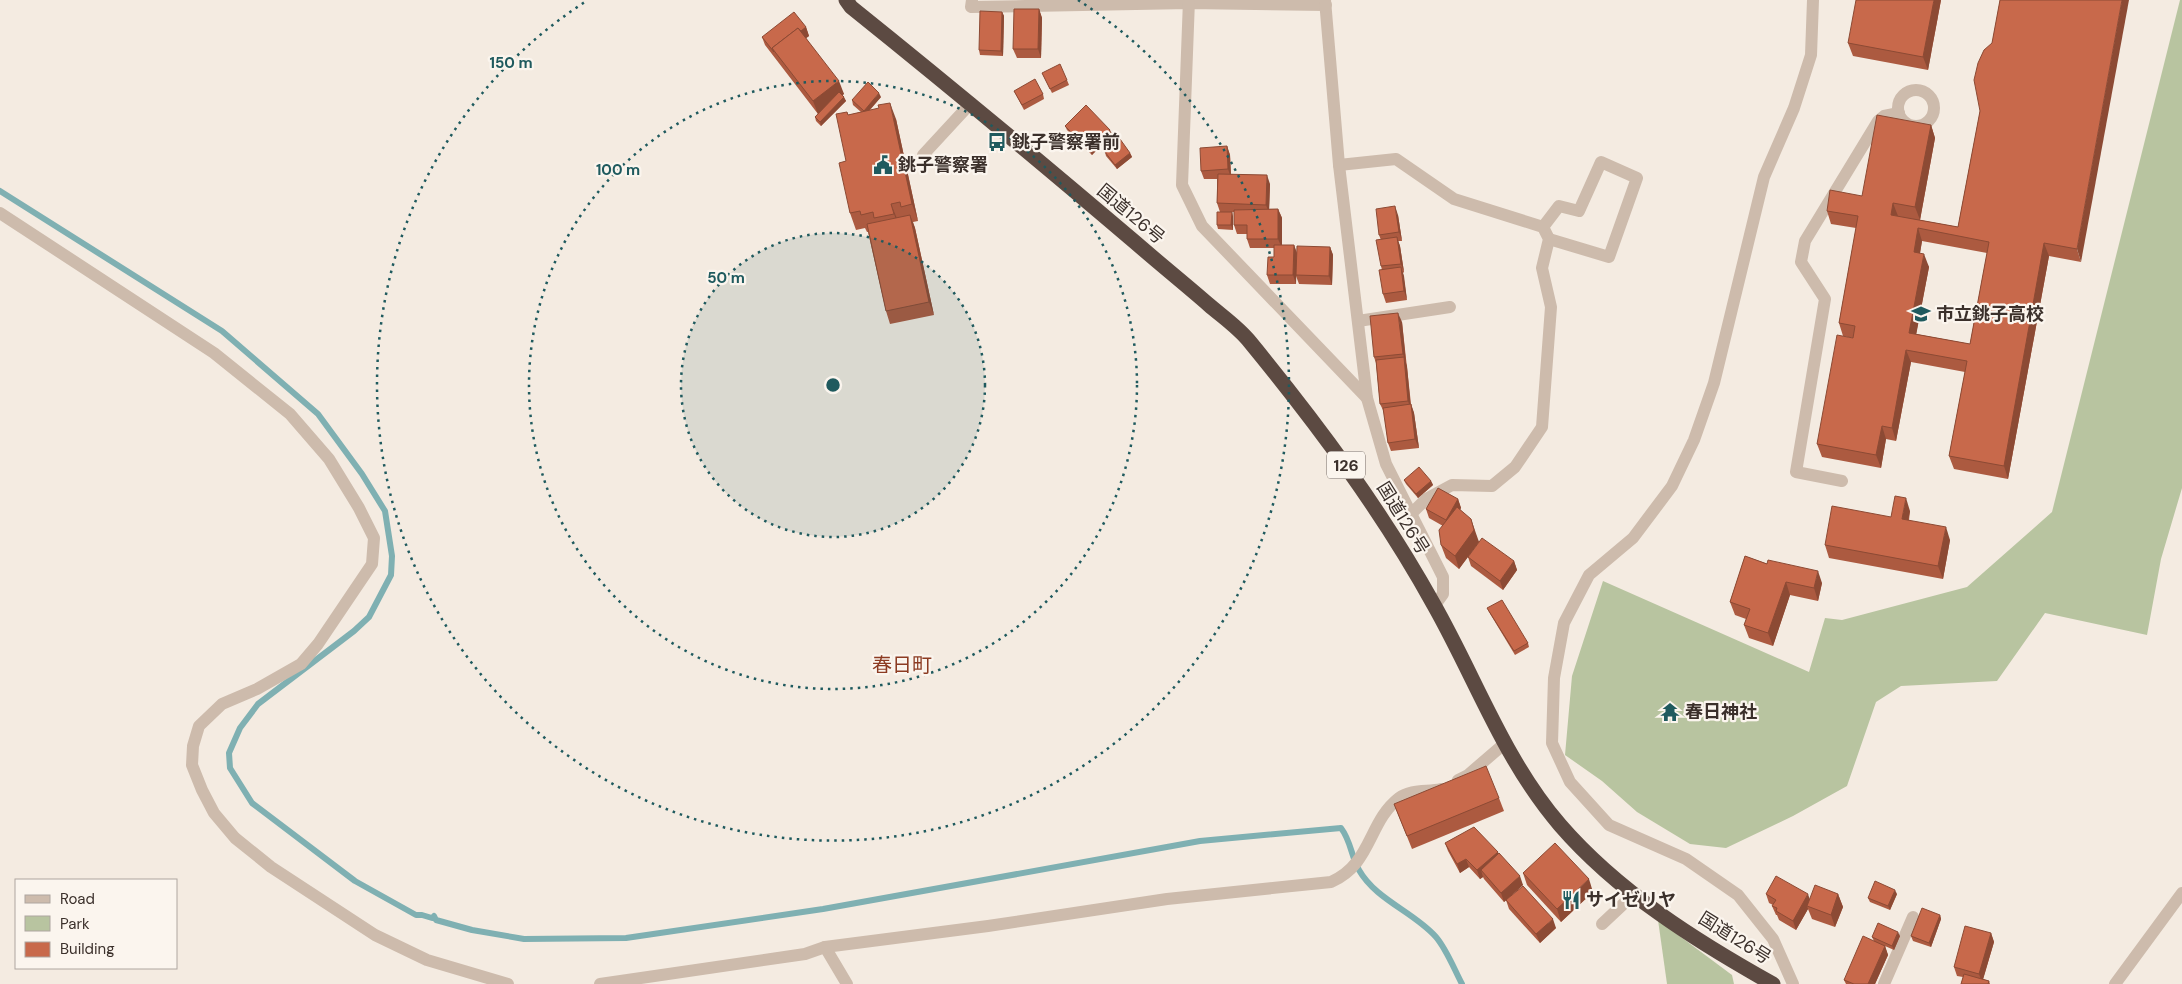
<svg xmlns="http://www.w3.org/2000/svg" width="2182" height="984" viewBox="0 0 2182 984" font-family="'DM Sans','Noto Sans JP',sans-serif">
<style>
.green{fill:#b8c4a0}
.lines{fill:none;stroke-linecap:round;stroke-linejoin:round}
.stream{stroke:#7fb0b2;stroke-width:6}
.minor{stroke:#cdbbac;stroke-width:12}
.highway{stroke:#5c4a42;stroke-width:15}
.wall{fill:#ac5a40;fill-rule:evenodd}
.shaded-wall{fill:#8c4a34}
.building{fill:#c8694b;stroke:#8c4a34;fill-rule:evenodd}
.ring{fill:none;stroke:#1f5a5e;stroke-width:2.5;stroke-dasharray:2.5 5}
.labels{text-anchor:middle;stroke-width:4.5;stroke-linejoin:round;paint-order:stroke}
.shield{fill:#fbf5ee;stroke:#756b66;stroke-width:1}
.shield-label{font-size:16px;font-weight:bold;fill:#3b302b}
.poi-label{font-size:18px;font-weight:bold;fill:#3b302b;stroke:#fbf5ee;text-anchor:start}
.street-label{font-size:18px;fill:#3b302b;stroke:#fbf5ee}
.quarter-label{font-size:20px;fill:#8c3b22;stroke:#fbf5ee}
.centre{fill:#1f5a5e;stroke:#fbf5ee;stroke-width:2.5}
.ring-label{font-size:15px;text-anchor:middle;font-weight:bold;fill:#1f5a5e;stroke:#fbf5ee;stroke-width:4.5;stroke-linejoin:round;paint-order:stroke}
</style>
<rect width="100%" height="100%" fill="#f4ebe1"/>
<g class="green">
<path d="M2180,0h2v488l-21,71 -14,76 -102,-22 -48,68 -96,5 -25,16 -29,84 -54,30 -67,32 -36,-4 -53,-32 -35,-31 -37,-26 7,-79 31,-95 206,91 16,-54 17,2 125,-33 85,-75z"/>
<path d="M1658,920l74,55 2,9h-67z"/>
</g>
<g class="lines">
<path class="stream" d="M0,191l222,140 96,83 44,60 23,37 7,45 -1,19 -22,42 -15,14 -96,73 -18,24 -11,25 1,15 22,35 103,78 61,34h6l10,3 2,-2 2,4 36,10 52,9 102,-1 197,-29 377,-68 141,-13c10,13 10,28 18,42 17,30 55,42 77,67 11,13 18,32 26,47"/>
<g class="minor">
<path d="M972,0l-1,7 218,-4 137,2"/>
<path d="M1189,0l-7,185 20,41 165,172"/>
<path d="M1325,0l14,165 28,233 19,66 57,113v17l-8,11"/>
<circle cx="1916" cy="108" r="18"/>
<path d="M923,155l48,-52"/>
<path d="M1339,165l57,-6 58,40 89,28 6,12 -7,29 9,39 -9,120 -27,40 -23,19 -40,-1 -26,14 -16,16"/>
<path d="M0,213l214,140 76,61 39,45 30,49 15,30 -2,26 -54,80 -17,20 -44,25 -35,15 -23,22 -6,20 -1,19 10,25 12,23 21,25 36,29 104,68 52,25 81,24"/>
<path d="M1543,227l16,-21 20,5 22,-49 36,16 -28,79 -60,-18"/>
<path d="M1358,321l92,-14"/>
<path d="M1842,481l-46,-9 29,-173 -24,-37 4,-21 73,-120 6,-5 15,-3"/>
<path d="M1458,780l10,-5 36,-31"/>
<path d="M1602,924l32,-30"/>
<path d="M825,947l22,37"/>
<path d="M600,984l205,-30 20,-7 163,-21 179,-27 164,-17c41,-18 37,-60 68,-84 12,-9 28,-6 42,-9"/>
<path d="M1793,984l-20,-45 -35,-44 -52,-36 -77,-34 -39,-43 -18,-39 2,-65 10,-55 25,-48 44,-37 39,-52 22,-46 20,-57 50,-206 30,-69 17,-53 2,-55"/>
<path d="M1884,984l29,-67"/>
<path d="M2115,984l67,-91"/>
</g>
<path class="highway" d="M846,0l5,7c96,77 191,156 285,236 24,21 49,41 73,62 14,12 30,23 41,37 68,83 132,169 184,263 42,74 70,155 126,220 58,67 136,116 213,159"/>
</g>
<g class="wall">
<path d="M1941,0l-13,70 -75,-14 -5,-13z"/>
<path d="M2000,0l81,262 -32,-6 -41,223 -54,-10 -5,-13 16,-84 -54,-10 -15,79 -10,-2 -5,29 -59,-11 -5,-13 36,-106 -10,-2 -4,-13 17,-95 -25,-4 -4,-13 35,-15 69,-71 4,13 -15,82 38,7 22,-116zM1922,241l65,12 -17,91 -54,-10 13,-67 -9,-14z"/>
<path d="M1039,9l3,9 -1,40h-24l-4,-9z"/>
<path d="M1002,12l2,4 -1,40 -23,-1 -1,-5z"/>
<path d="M806,27l3,9 -3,2 38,56 -2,1 4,6 -25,25 -5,-5 -1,-4 3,-3 -53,-69 -3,-8z"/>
<path d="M1042,73l25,7 2,5 -17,8z"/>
<path d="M1014,91l29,3 1,5 -20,11z"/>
<path d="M881,97l-11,13 26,9 22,102 -5,1 2,6 19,87 -44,9 -4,-13 -18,-79h-1l-2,-4 -9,2 -6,-17 -4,-52 1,-49 1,3 13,-3 -8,-7 -1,-5z"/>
<path d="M1065,126l47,8 -20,21 -25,-25z"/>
<path d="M1227,146l3,9 1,19 39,10 -1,25h9l4,9v27h12l3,8 33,-6 3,8 -1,30 -33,-1 -3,-8v8h-26l-3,-9 7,-18v-9h-24l-3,-9v-5h-10l-3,-9v-13h-14l-3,-9v-24h-13l-3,-8z"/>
<path d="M1105,152l25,1 2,4 -15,12 -11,-13z"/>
<path d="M1232,212l1,5v13l-15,-1 -1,-4z"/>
<path d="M1398,215l4,26h-4l2,5 4,26 -1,1 4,27 -21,3 -3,-9 -1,-24 -1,-4v-26l-2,-5z"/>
<path d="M1402,322l9,82 3,9 5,35 -28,3 -3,-8 -4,-31 -4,-8 -4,-41 -2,-6z"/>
<path d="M1404,480l27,1 2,4 -15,13 -12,-14z"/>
<path d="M1458,499l3,9 -1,1 19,33 -20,27 -13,-11 -5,-13 2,-19 -14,-8 -3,-9z"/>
<path d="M1910,511l-1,9 41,20 -7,39 -114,-21 -4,-13 66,-28z"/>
<path d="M1745,556l77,27 -4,18 -28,-6 -17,51 -24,-8 -5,-13 2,-6 -11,-4 -5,-13z"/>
<path d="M1468,557l46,4 3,9 -14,20 -32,-24z"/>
<path d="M1487,608l41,35 1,4 -14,8 -26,-43z"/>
<path d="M1499,798l5,13 -92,38 -18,-45z"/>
<path d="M1445,843l53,9v2l25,31 -19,17 -20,-23 -1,-2 -3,2 -11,-12 -9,6 -12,-22z"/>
<path d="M1523,873l70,19 -32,30 -34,-37z"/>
<path d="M1766,894l44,5 28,-5 5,13 -8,20 -23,-8 -4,-10 -12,21 -17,-10 -2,-5h-1l-4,-9 1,-1 -4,-2z"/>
<path d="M1897,894l-7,16 -20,-8 -2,-4z"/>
<path d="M1506,900l50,28 -16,15 -31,-34z"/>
<path d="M1940,915l1,4 -10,28 -18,-6 -2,-5z"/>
<path d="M1991,933l3,9 -11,37 6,2 1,3h-29l2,-7 -6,-1 -3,-9z"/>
<path d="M1900,936l-6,14 -9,-4 3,9 -13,29h-29l-2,-4 30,-39 -2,-4z"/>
</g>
<g class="shaded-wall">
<path d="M1934,0h7l-13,70 -5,-13z"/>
<path d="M2122,0h7l-48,262 -4,-13z"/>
<path d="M1039,9l3,9 -1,40 -3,-9z"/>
<path d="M1002,12l2,4 -1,40 -2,-5z"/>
<path d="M806,27l3,9 -29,22 -5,-7z"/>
<path d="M839,81l5,13 -26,20 -5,-13z"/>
<path d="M879,93l2,4 -16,18 -1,-4z"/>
<path d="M844,97l2,4 -25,25 -1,-4z"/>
<path d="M890,103l6,16 22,102 -6,-17z"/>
<path d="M1931,125l4,13 -15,82 -5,-13z"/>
<path d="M1110,130l2,4 -20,21 -2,-4z"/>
<path d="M1227,146l3,9 1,23 -3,-9z"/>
<path d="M1130,153l2,4 -15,12 -2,-4z"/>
<path d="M1267,175l3,9 -1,29 -3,-8z"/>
<path d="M1893,203l5,13 -7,-1z"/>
<path d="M891,204l7,17 2,9 -6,-16z"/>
<path d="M1395,206l3,9 4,26 -3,-9z"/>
<path d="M1278,209l4,9v30l-4,-9z"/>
<path d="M1232,212l1,5v13l-2,-5z"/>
<path d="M910,215l5,13 19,87 -5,-13z"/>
<path d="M1918,228l4,13 -4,24 -4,-13z"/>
<path d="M1397,237l3,9 4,26 -3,-8z"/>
<path d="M2044,243l5,13 -41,223 -4,-13z"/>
<path d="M1294,245l3,9 -1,30 -3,-9z"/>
<path d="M1330,247l3,8 -1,30 -3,-9z"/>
<path d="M1924,254l5,13 -15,79 -5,-13z"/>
<path d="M1401,267l3,9 3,24 -3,-9z"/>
<path d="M1398,313l4,9 4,41 -3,-9z"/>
<path d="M1906,350l5,12 -15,79 -4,-13z"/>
<path d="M1404,357l3,9 4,44 -3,-9z"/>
<path d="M1411,404l3,9 5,35 -4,-9z"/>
<path d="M1882,426l4,13 -5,29 -5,-13z"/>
<path d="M1431,481l2,4 -15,13 -2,-4z"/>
<path d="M1906,498l4,13 -4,20 -4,-12z"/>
<path d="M1458,499l3,9 -12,21 -3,-9z"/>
<path d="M1471,519l8,23 -20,27 -4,-13z"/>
<path d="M1946,527l4,13 -7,39 -5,-13z"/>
<path d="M1514,561l3,9 -14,20 -3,-9z"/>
<path d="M1818,571l4,12 -4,18 -4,-13z"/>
<path d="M1786,582l4,13 -17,51 -5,-13z"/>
<path d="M1498,852l3,9 -20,9 2,7 -3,2 -3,-9z"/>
<path d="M1466,859l3,8 -9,6 -3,-9z"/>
<path d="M1520,876l3,9 -19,17 -3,-9z"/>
<path d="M1589,879l4,13 -32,30 -4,-13z"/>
<path d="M1895,890l2,4 -7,16 -2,-4z"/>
<path d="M1808,894l3,9 -4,3 1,3 -12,21 -3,-9z"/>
<path d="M1838,894l5,13 -8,20 -4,-12z"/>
<path d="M1940,915l1,4 -10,28 -2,-4z"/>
<path d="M1553,919l3,9 -16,15 -4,-9z"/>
<path d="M1898,932l2,4 -6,14 -2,-4z"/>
<path d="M1991,933l3,9 -12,41 -3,-9z"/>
<path d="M1885,946l3,9 -13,29h-7z"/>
</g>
<g class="building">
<path d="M1856,0h78l-11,57 -75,-14z"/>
<path d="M2000,0h122l-45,249 -33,-6 -40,223 -55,-10 18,-95 -61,-11 -14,78 -10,-2 -6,29 -59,-11 20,-109 16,3 2,-12 -16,-3 19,-107 -31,-5 3,-21 32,6 15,-81 54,10 -16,82 -22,-4 -2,12 67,12 22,-116 -6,-31 4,-17 6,-13 8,-7zM1918,228l71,14 -19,102 -61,-11 15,-79 -10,-2z"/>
<path d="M1014,9h25l-1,40h-25z"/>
<path d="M980,11l22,1 -1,39 -22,-1z"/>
<path d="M794,12l12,15 -5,4 -3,-3 -26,20 2,4 -12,-15z"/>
<path d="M798,28l41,53 -26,20 -41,-53z"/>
<path d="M1060,64l7,16 -17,9 -8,-16z"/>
<path d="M1035,79l8,15 -21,11 -8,-14z"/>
<path d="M868,82l11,11 -15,18 -12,-11z"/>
<path d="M839,92l5,5 -24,25 -5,-5z"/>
<path d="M890,103l22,101 -11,3 -1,-5 -9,2 3,10 -20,4 -1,-6 -12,3 -1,-4 -10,2 -11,-50 7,-2 -10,-47 11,-2 1,3 31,-7 -1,-3z"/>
<path d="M1086,105l24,25 -20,21 -25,-25z"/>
<path d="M1120,139l10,14 -15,12 -10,-13z"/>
<path d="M1227,146l1,23 -27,2 -1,-23z"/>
<path d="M1218,174l49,1 -1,30 -49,-2z"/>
<path d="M1395,206l4,26 -20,3 -3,-26z"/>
<path d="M1278,209v30h-31v-14h-13v-15z"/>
<path d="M1217,212h15l-1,13h-14z"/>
<path d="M910,215l19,87 -43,9 -19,-87z"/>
<path d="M1397,237l4,27 -20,2 -5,-26z"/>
<path d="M1274,245h20l-1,30h-26l1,-18h6z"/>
<path d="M1297,246l33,1 -1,29 -33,-1z"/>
<path d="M1401,267l3,24 -21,3 -4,-24z"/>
<path d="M1398,313l5,41 -29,3 -4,-41z"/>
<path d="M1404,357l4,44 -28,3 -4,-44z"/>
<path d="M1411,404l4,35 -27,4 -5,-35z"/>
<path d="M1419,467l12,14 -15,13 -12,-14z"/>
<path d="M1438,488l20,11 -12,21 -20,-11z"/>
<path d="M1895,496l11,2 -4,21 44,8 -8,39 -113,-21 7,-39 59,11z"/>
<path d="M1457,507l14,12 3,11 -19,26 -14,-11 -2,-15z"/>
<path d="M1482,538l32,23 -14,20 -32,-24z"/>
<path d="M1745,556l22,8 1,-4 50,11 -4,17 -28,-6 -18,51 -24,-8 6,-16 -20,-7z"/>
<path d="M1502,600l26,43 -14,8 -27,-43z"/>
<path d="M1486,766l13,32 -92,38 -13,-32z"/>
<path d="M1474,827l24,25 -21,18 -11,-11 -9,5 -12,-21z"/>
<path d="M1555,843l34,36 -32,30 -34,-36z"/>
<path d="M1499,853l21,23 -19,17 -20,-23z"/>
<path d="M1776,876l32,18 -15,27 -17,-10 1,-3 -5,-2 4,-6 -10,-6z"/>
<path d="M1875,881l20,9 -7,16 -20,-8z"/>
<path d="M1815,885l23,9 -7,21 -24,-9z"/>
<path d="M1523,886l30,33 -17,15 -30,-34z"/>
<path d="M1922,908l18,7 -11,28 -18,-7z"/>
<path d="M1878,923l20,9 -6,14 -20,-9z"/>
<path d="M1965,926l26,7 -12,41 -25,-7z"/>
<path d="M1863,936l22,10 -17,38h-14l-10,-4z"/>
<path d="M1964,974l25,7 -1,3h-27z"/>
</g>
<circle cx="833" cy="385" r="152" fill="#1f5a5e" fill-opacity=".12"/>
<g class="ring">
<circle cx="833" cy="385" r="152"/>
<circle cx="833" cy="385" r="304"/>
<path d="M1078 0A456 456 0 1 1 588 0"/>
</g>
<defs>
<g id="bus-bare" transform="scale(1.5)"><path d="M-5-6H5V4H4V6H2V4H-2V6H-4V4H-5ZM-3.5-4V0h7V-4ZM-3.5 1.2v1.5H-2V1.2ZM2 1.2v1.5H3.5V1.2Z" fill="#1f5a5e" stroke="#fbf5ee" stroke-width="2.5" paint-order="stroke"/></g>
<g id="civic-bare" transform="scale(1.5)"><path d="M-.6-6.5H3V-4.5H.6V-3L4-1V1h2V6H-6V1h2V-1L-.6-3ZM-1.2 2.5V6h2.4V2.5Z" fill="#1f5a5e" stroke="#fbf5ee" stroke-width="2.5" paint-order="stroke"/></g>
<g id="school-bare" transform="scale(1.5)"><path d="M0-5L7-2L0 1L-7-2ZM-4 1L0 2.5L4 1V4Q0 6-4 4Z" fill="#1f5a5e" stroke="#fbf5ee" stroke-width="2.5" paint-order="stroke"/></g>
<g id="temple-bare" transform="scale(1.5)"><path d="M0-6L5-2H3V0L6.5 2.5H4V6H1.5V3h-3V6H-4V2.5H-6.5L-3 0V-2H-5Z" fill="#1f5a5e" stroke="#fbf5ee" stroke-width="2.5" paint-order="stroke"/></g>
<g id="restaurant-bare" transform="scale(1.5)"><path d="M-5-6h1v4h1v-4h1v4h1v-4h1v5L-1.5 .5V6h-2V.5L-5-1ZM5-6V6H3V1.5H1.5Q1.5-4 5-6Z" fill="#1f5a5e" stroke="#fbf5ee" stroke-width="2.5" paint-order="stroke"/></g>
</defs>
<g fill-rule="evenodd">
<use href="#bus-bare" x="997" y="142"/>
<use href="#civic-bare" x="883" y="165"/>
<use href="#school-bare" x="1921" y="314"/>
<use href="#temple-bare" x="1670" y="712"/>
<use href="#restaurant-bare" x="1571" y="900"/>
</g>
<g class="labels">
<rect class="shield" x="1327" y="451.5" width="38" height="27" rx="4"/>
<g class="shield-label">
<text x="1346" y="471">126</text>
</g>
<g class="poi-label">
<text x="1012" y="148">銚子警察署前</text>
<text x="898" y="171">銚子警察署</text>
<text x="1936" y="320">市立銚子高校</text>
<text x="1685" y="718">春日神社</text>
<text x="1586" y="906">サイゼリヤ</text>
</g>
<g class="street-label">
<text transform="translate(1131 214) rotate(40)" y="6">国道126号</text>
<text transform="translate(1403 518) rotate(58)" y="6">国道126号</text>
<text transform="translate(1735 938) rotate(32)" y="6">国道126号</text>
</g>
<g class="quarter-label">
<text x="902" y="672">春日町</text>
</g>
</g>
<circle cx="833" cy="385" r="8" class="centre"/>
<g class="ring-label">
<text x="511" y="68">150 m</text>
<text x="618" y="175">100 m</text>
<text x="726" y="283">50 m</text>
</g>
<rect x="15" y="879" width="162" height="90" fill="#fbf5ee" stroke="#aea6a0"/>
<rect x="25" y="895" width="25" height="8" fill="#cdbbac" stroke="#aea6a0"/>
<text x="60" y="904" font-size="15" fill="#3b302b">Road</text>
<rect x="25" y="916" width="25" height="15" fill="#b8c4a0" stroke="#aea6a0"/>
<text x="60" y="929" font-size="15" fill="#3b302b">Park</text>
<rect x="25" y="942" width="25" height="15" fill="#c8694b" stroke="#aea6a0"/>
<text x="60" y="954" font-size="15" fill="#3b302b">Building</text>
</svg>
